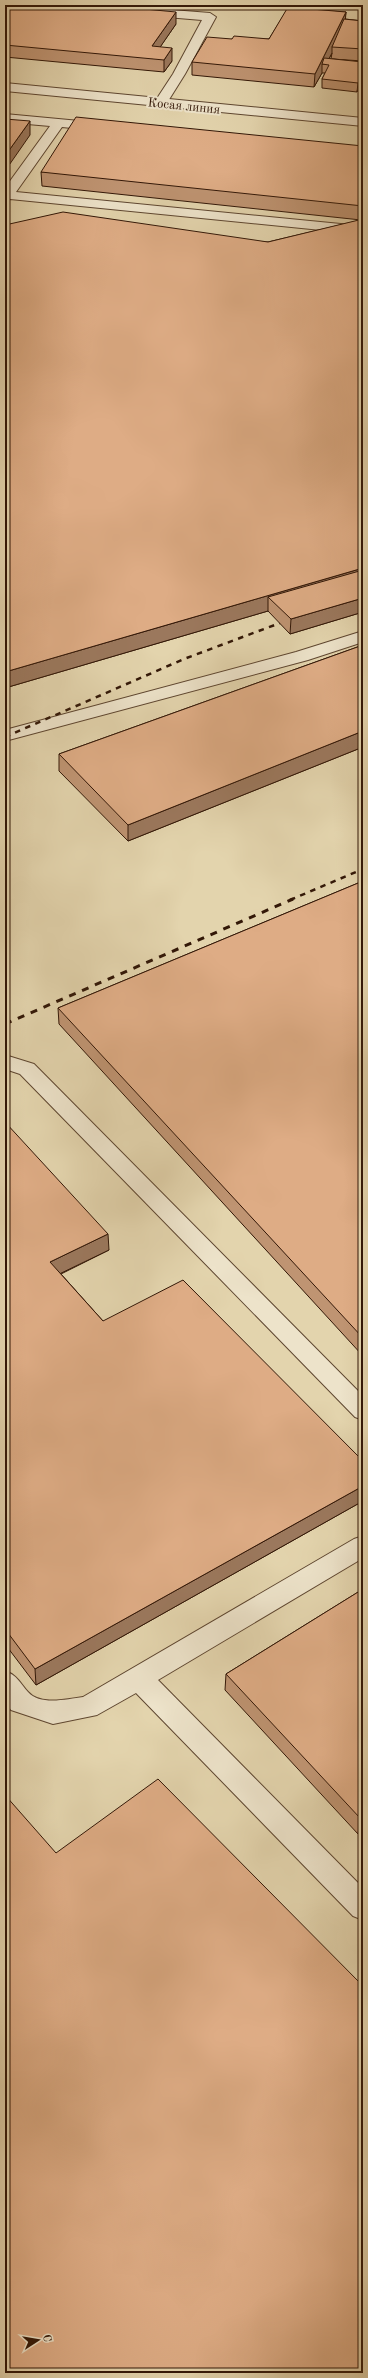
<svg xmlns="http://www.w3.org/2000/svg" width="368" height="2378" viewBox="0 0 368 2378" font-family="'Old Standard TT',serif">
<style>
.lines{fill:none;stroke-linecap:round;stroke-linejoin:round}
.service-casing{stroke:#5e4630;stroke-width:2}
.minor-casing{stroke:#5e4630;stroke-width:2}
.service{fill:#ede3ca;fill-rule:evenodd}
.minor{fill:#ede3ca;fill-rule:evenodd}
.rail-far1{stroke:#321707;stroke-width:2.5;stroke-dasharray:5.5 5.5;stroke-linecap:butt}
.rail{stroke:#321707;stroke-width:3;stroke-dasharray:7 7;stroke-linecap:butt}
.wall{fill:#bf9472;stroke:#321707;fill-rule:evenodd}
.shaded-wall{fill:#9b785d;stroke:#321707}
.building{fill:#deac85;stroke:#321707}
.labels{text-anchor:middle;stroke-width:4;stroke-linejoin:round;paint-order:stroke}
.far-street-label{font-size:13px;fill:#321707;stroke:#ede3ca}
</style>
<rect width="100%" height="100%" fill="#e3d4ad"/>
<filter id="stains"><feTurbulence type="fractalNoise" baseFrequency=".005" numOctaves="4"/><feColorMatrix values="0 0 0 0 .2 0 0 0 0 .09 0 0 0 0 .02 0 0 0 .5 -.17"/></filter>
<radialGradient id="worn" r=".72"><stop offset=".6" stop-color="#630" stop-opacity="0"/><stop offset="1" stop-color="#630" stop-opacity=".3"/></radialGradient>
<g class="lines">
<g class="service-casing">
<g id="service">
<path d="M146,8l64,5 6,4 -31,57 -20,32 -5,1 -6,-4 19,-29 29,-54 -60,-5 -2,-3z"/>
<path d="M5,114l96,9 6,4 -6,4 -39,-4 -46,65 335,33 7,4 -7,4 -341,-34 -5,2v-13l45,-62 -45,-4z"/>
<path d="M363,631v11l-55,18 -303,81v-11l291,-78z"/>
<path d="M5,1055l29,9 329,332v24l-8,-3 -335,-343 -15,-5z"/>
<path d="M363,1536v22l-205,122 205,208v32l-10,-4 -217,-223 -39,22 -44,9 -42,-14 -6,-8v-31c12,4 15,12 23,21 12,14 39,7 55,5l271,-158z"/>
</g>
</g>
<g class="minor-casing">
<path id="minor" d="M5,83l358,35v8l-358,-35z"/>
</g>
<use href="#service" class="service"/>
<use href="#minor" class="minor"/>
<g class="rail-far1">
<path d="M5,737l179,-78 96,-36"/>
<path d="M290,900l73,-31"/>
</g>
<path class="rail" d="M5,1024l288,-125"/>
</g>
<g class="wall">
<path d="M5,5l171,19 -16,23 12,14 -8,11 -159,-15z"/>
<path d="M290,5h42l-3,6 17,1 -1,7 18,2v40l-31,-2 31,3 -6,30 -35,-4v-9l3,-6h-3l-8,14 -122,-12v-13l40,-23h37zM332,53l-1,6h-2z"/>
<path d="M363,146v466l-73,22 -22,-23 -263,77v-463l263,17 93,-22 -319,-34 -1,-14z"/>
<path d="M363,645v102l-235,94 -69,-70v-17z"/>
<path d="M363,881v475l-304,-332 -1,-16z"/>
<path d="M5,1122l104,128 -48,24 42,47 260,140v40l-327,184 -31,-41z"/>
<path d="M363,1589v241l-5,4 -133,-144 1,-16z"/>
</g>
<g class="shaded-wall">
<path d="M326,5h6l-10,18 1,-12z"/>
<path d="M176,12v12l-24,35v-13z"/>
<path d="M346,12l-1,13 -13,22v6l-6,11h-4v9l-8,14 1,-13z"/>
<path d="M172,48v13l-8,11v-12z"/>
<path d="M363,71v8l-6,13 1,-9z"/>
<path d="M30,121v14l-25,36v-15z"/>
<path d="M363,568v15l-95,14v14l-263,77v-16z"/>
<path d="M363,598v14l-73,22 1,-15z"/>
<path d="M363,731v16l-235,94v-16z"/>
<path d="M108,1234l1,16 -58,28 -1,-16z"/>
<path d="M363,1486v15l-327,184 -1,-16z"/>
<path d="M363,1816v14l-5,4 2,-16z"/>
</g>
<g class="building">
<path d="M5,5h97l74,7 -24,34 20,2 -8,12 -159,-15z"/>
<path d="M290,5h36l-3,5 -34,-3z"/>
<path d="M288,7l58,5 -31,62 -123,-12 15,-25 25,2 2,-3 35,3z"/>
<path d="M344,19l19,2v28l-31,-2z"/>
<path d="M324,58l39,4v9l-5,12 -36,-4 7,-14 -7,-1z"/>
<path d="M76,117l287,29v60l-322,-34z"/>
<path d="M5,119l25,2 -25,35z"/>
<path d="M63,212l205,30 95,-23v349l-358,104v-447z"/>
<path d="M363,570v28l-72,21 -23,-22z"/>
<path d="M363,645v86l-235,94 -69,-71z"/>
<path d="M363,881v457l-305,-330z"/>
<path d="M5,1122l103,112 -58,28 53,59 80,-41 180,181v25l-328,183 -30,-40z"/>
<path d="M363,1589v227l-3,2 -134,-144z"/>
<path d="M158,1779l205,207v387h-358v-578l51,58z"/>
</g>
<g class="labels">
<g class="far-street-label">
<text transform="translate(184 105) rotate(6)" y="5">Косая линия</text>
</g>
</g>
<rect width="368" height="2378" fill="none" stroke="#e3d4ad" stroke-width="20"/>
<rect x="6" y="6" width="356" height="2366" fill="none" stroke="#321707" stroke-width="2"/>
<rect x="10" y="10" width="348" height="2358" fill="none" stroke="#321707"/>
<g transform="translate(38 2340) rotate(78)" stroke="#ede3ca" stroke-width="3" paint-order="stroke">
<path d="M0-3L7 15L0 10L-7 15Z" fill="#321707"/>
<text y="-6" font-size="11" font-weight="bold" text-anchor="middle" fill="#321707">С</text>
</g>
<rect width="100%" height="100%" filter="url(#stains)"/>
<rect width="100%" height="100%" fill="url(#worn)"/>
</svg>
